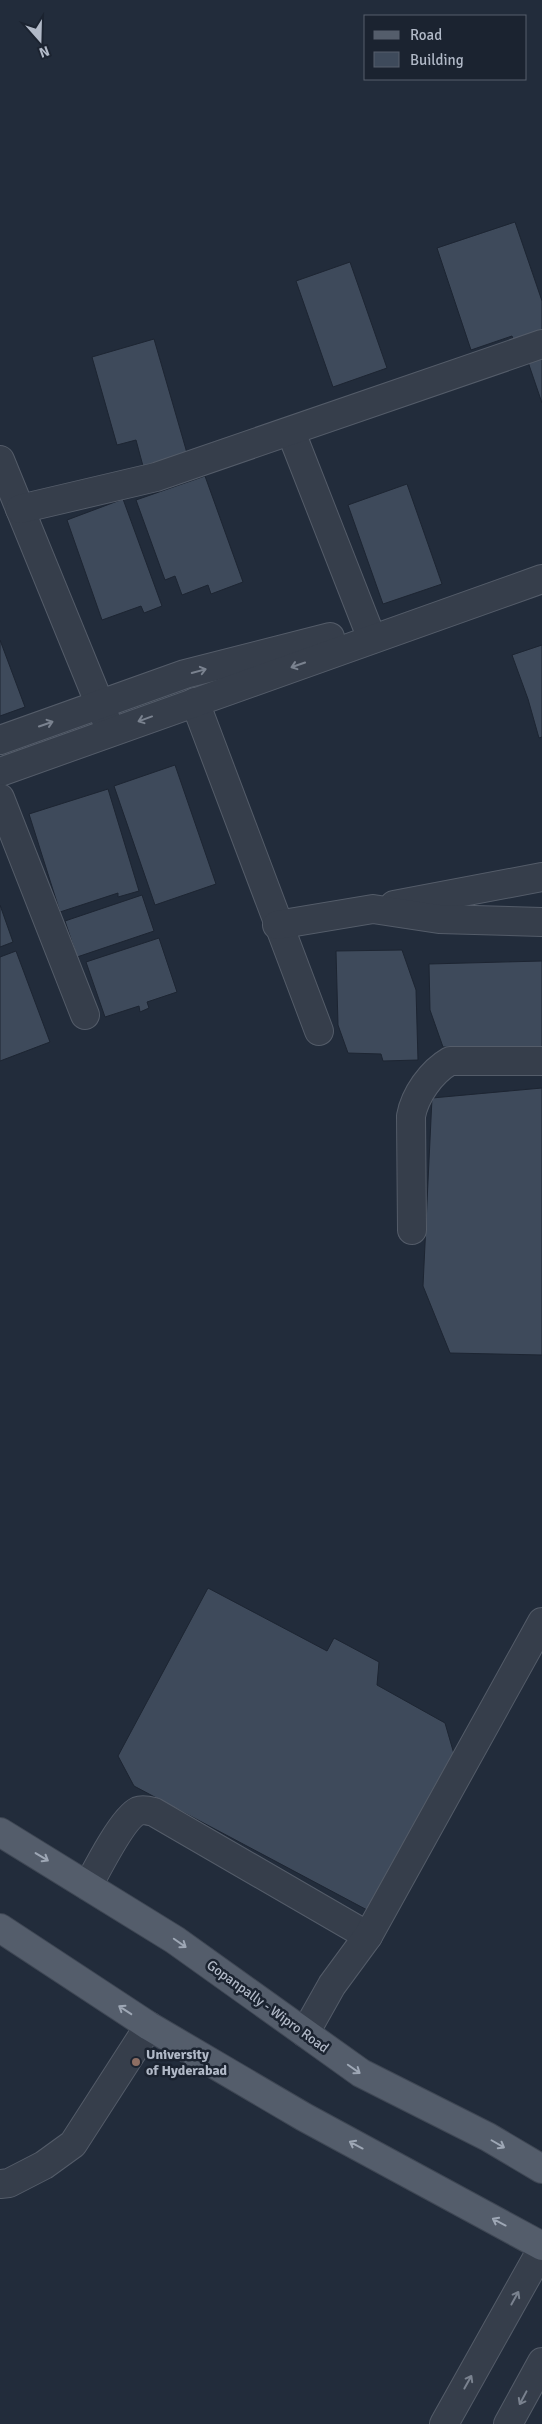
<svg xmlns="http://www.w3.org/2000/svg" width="542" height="2424" viewBox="0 0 542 2424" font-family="Signika,sans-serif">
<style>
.building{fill:#3e4a5b;stroke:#1d2532}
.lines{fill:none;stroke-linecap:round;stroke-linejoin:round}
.minor-casing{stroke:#545c69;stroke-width:30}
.major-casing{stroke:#3f4754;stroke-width:30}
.minor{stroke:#363e4b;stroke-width:28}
.major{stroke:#545d6b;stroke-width:28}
.oneway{stroke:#7a828f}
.oneway2{stroke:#9ea7b5}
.education-dot{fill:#8d6e63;stroke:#1b2330;stroke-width:2}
.labels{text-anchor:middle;stroke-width:5;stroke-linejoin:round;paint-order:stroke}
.street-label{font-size:14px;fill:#b1b9c7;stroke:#1b2330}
.poi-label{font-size:14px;font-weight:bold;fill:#b1b9c7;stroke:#1b2330;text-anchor:start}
</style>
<rect width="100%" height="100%" fill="#222c3b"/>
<g class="building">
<path d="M515,222l27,79v38l-26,9 -4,-12 -41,14 -34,-102z"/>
<path d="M350,262l37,106 -54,19 -37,-106z"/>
<path d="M154,339l33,114 -44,13 -7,-26 -19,5 -25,-88z"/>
<path d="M542,357v46l-14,-41z"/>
<path d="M205,476l38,106 -32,12 -3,-9 -26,10 -7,-19 -10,4 -29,-80z"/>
<path d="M407,484l35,100 -59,20 -35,-99z"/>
<path d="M123,499l39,107 -18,7 -3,-7 -39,14 -35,-100z"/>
<path d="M0,640l25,67 -25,9z"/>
<path d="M542,645v92l-3,1 -11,-39 -16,-44z"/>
<path d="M175,765l41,119 -61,21 -41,-119z"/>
<path d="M108,789l31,102 -21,6v-4l-58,19 -31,-98z"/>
<path d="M142,895l12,36 -77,26 -12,-36z"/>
<path d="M0,905l13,37 -13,5z"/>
<path d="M159,938l18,54 -30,10 2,6 -9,4 -1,-6 -34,11 -19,-55z"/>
<path d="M402,950l14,40 2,70 -35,1 -2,-7 -33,-1 -10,-28 -2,-74z"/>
<path d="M16,951l34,91 -50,19v-104z"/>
<path d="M542,961v87l-99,-1 -13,-37 -1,-46z"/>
<path d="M542,1088v267l-92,-2 -27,-67 9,-188z"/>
<path d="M208,1588l119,63 7,-13 45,24 -2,23 68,38 9,31 -85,157 -235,-125 -16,-30z"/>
</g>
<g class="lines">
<g class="minor-casing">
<g id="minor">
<path d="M291,432l81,207"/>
<path d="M0,460l107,262"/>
<path d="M20,509l136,-32 386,-133"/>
<path d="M195,702l124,329"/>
<path d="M0,740l185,-66 145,-37"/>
<path d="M0,772l542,-193"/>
<path d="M0,798l85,217"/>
<path d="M394,905l148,-28"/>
<path d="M277,925l96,-16 66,10 103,3"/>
<path d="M412,1230l-1,-114c4,-21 20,-44 39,-55h92"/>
<path d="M88,1886c9,-17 35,-68 50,-75 5,-2 12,0 16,1l214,124"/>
<path d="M305,2033l27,-48 36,-49 174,-314"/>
<path d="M0,2184l9,-1 35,-18 29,-21 76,-118"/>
<path d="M444,2424l98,-175"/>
<path d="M508,2424l34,-62"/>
</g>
</g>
<g class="major-casing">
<g id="major">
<path d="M0,1832l175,108 186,133 127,64 54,32"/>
<path d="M0,1928l149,98 155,91 238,129"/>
</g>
</g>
<use href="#minor" class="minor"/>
<use href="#major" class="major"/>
</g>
<defs><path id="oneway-shaft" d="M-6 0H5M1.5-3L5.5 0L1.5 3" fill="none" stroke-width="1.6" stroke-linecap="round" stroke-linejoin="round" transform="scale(1.25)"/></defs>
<g class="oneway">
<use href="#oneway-shaft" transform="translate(298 665) rotate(161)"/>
<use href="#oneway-shaft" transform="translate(199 671) rotate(-15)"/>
<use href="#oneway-shaft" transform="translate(145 719) rotate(160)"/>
<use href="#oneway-shaft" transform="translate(46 724) rotate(-19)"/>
<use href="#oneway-shaft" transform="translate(515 2298) rotate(-61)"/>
<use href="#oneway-shaft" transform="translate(468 2382) rotate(-61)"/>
<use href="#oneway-shaft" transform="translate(523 2398) rotate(118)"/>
</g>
<g class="oneway2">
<use href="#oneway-shaft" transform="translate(42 1857) rotate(31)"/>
<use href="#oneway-shaft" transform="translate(180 1943) rotate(35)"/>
<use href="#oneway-shaft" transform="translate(125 2010) rotate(-147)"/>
<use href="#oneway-shaft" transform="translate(354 2069) rotate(35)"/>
<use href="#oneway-shaft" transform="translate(498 2144) rotate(30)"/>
<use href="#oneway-shaft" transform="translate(356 2145) rotate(-152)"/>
<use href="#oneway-shaft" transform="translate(499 2222) rotate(-152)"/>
</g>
<circle class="education-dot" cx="136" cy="2062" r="5"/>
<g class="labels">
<g class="street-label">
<text transform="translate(268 2006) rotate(36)" y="5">Gopanpally - Wipro Road</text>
</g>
<g class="poi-label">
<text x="146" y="2059">University<tspan x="146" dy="16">of Hyderabad</tspan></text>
</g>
</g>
<rect x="364" y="15" width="162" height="65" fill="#1b2330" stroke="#575f6c"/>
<rect x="374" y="31" width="25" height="8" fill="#545d6b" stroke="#575f6c"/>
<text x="410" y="40" font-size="15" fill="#b1b9c7">Road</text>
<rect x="374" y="52" width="25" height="15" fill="#3e4a5b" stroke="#575f6c"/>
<text x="410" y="65" font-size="15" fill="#b1b9c7">Building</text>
<g transform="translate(40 40) rotate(160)" stroke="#1b2330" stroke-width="4" paint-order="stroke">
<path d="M0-4L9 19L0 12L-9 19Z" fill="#b1b9c7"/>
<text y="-8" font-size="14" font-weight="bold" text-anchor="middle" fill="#b1b9c7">N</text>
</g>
</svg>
